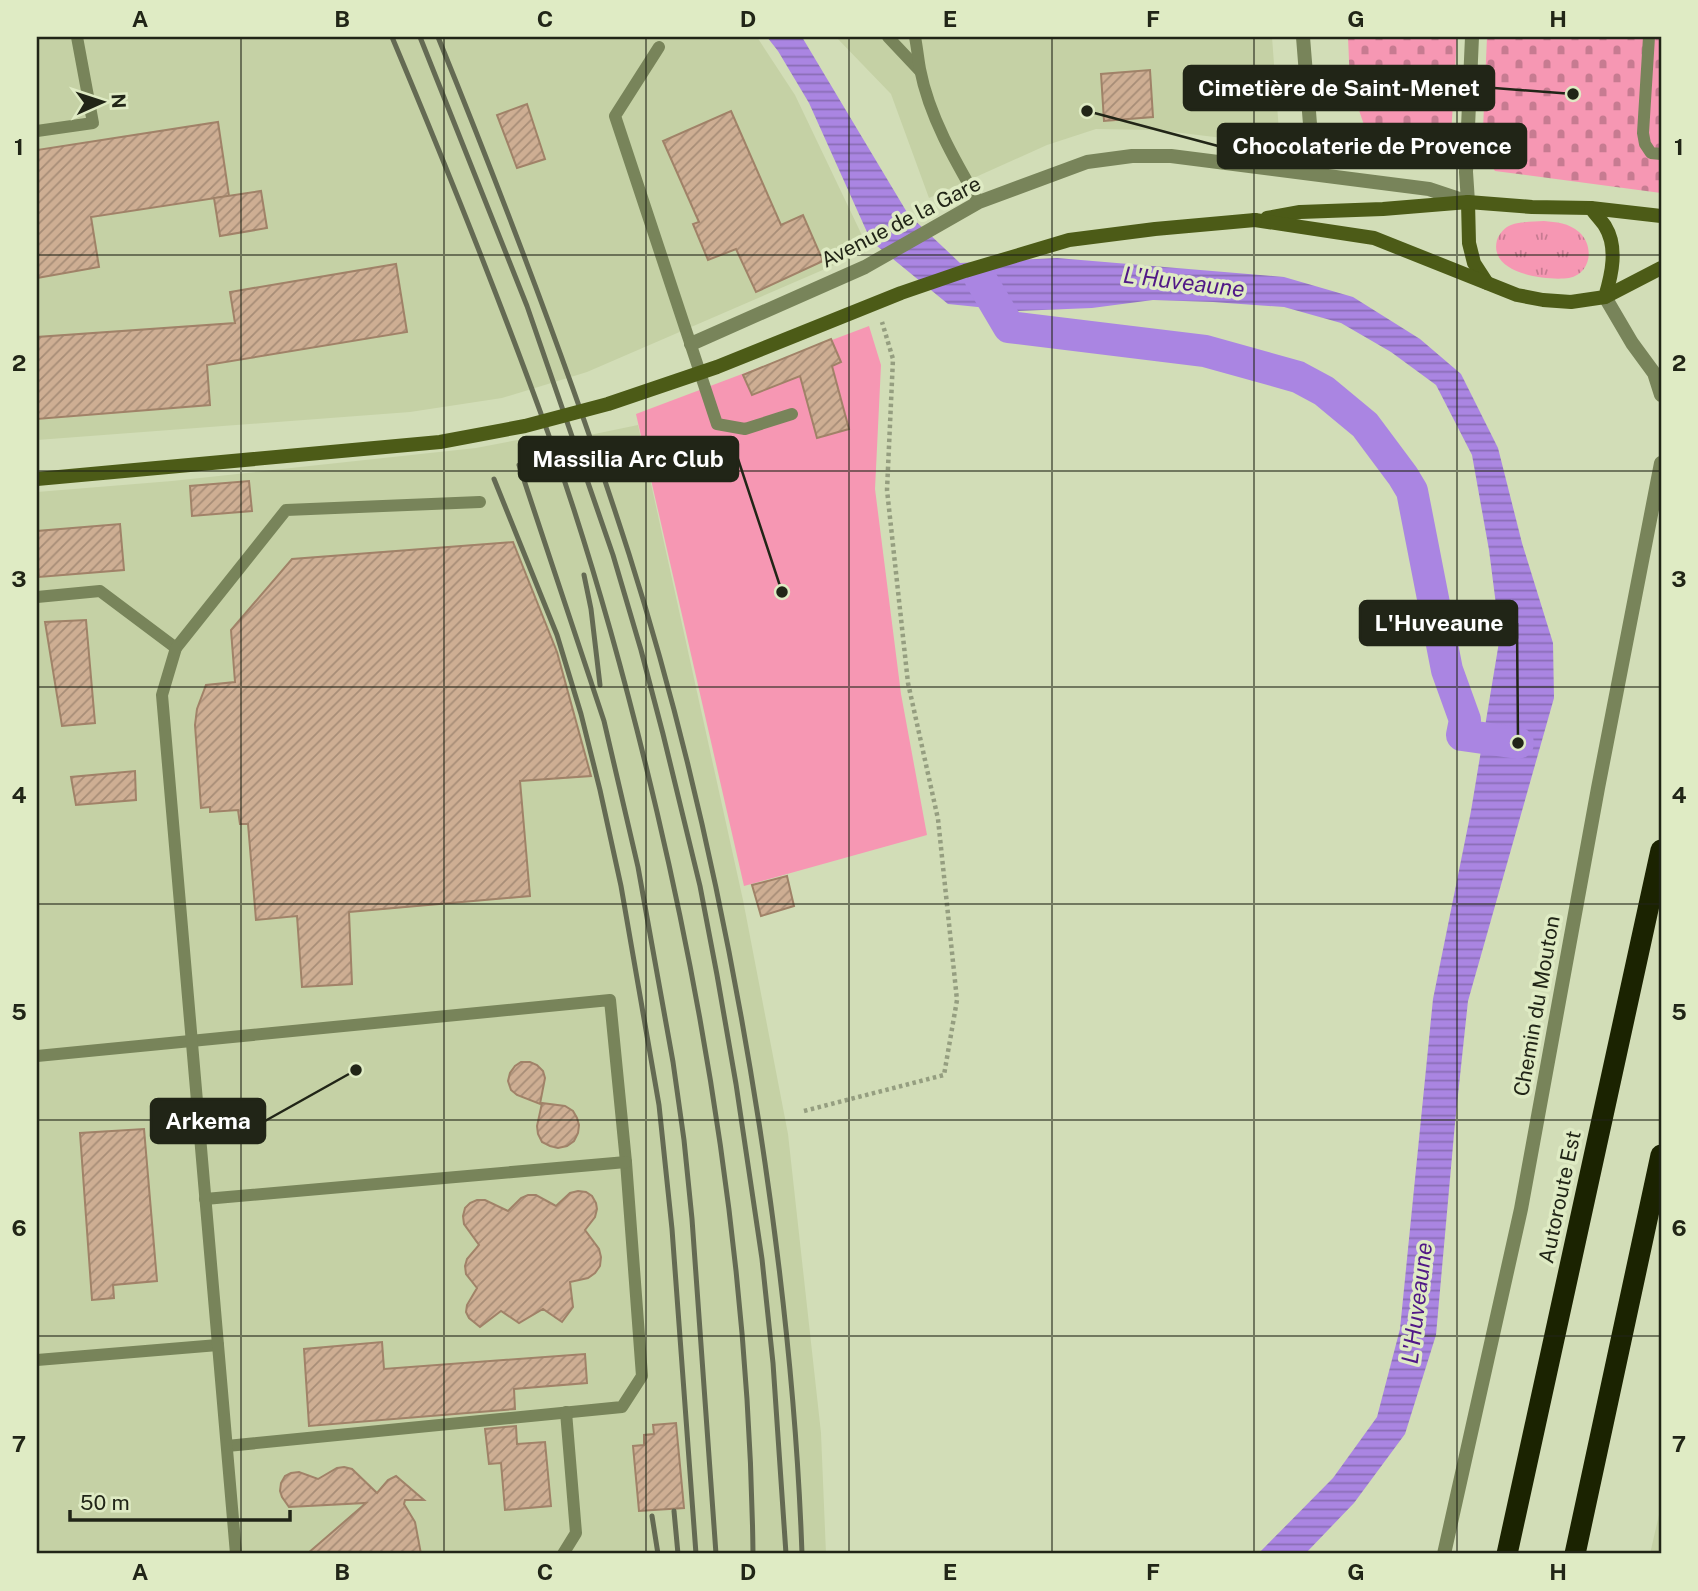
<svg xmlns="http://www.w3.org/2000/svg" width="1698" height="1591" viewBox="0 0 1698 1591" font-family="'Public Sans',sans-serif">
<style>
.built{fill:#c5d1a5}
.grass{fill:url(#grass-tufts)}
.cemetery{fill:url(#cemetery-stones)}
.garden{fill:#f697b3}
.water{fill:url(#water-rules)}
.lines{fill:none;stroke-linecap:round;stroke-linejoin:round}
.canal{stroke:#aa85e2;stroke-width:32}
.building{fill:url(#building-hatch);stroke:#a08268;stroke-width:2}
.path{stroke:#959e80;stroke-width:4.5;stroke-dasharray:3.5 3.5;stroke-linecap:butt}
.lane{stroke:#78845a;stroke-width:12}
.street{stroke:#78845a;stroke-width:14}
.secondary{stroke:#4c5b17;stroke-width:14}
.highway{stroke:#1b2301;stroke-width:21}
.rail{stroke:#646a53;stroke-width:5}
.secondary-bridge{stroke:#4c5b17;stroke-width:14}
.grid{fill:none;stroke:#212517;stroke-width:2;stroke-opacity:0.55}
.labels{text-anchor:middle;stroke-width:7;stroke-linejoin:round;paint-order:stroke}
.street-label{font-size:21px;fill:#212517;stroke:#dfebc4}
.water-label{font-size:23px;font-style:italic;fill:#501886;stroke:#dfebc4}
.leader{fill:none;stroke:#212517;stroke-width:2.5}
.callout-dot{fill:#212517;stroke:#dfebc4;stroke-width:2.5}
.callout{fill:#212517;stroke:#212517;stroke-width:2.5}
.callout-label{font-size:23px;text-anchor:middle;font-weight:bold;fill:#fff}
.neatline{fill:none;stroke:#212517;stroke-width:2.5}
.grid-label{font-size:23px;text-anchor:middle;font-weight:bold;fill:#212517}
</style>
<defs>
<pattern id="grass-tufts" width="24" height="20" patternUnits="userSpaceOnUse" patternTransform="scale(1.75)"><rect width="24" height="20" fill="#f697b3"/><path d="M3 7l-1-3M5 7V3M7 7l1-3M15 17l-1-3M17 17v-4M19 17l1-3" fill="none" stroke="#c77b91"/></pattern>
<pattern id="cemetery-stones" width="16" height="16" patternUnits="userSpaceOnUse" patternTransform="scale(1.75)"><rect width="16" height="16" fill="#f697b3"/><path d="M2 7V4a2 2 0 0 1 4 0v3zM10 15v-3a2 2 0 0 1 4 0v3z" fill="#c77b91"/></pattern>
<pattern id="water-rules" width="6" height="5" patternUnits="userSpaceOnUse" patternTransform="scale(1.75)"><rect width="6" height="5" fill="#aa85e2"/><path d="M0 2.5h6" fill="none" stroke="#8a6db6"/></pattern>
<pattern id="building-hatch" width="6" height="6" patternUnits="userSpaceOnUse" patternTransform="scale(1.75)"><rect width="6" height="6" fill="#ceae93"/><path d="M-1 1l2-2M0 6l6-6M5 7l2-2" fill="none" stroke="#a78d77"/></pattern>
</defs>
<rect width="100%" height="100%" fill="#d2ddb7"/>
<g class="built">
<path d="M37,37h720l38,58 74,155 -282,122 -85,26 -92,14 -373,28z"/>
<path d="M836,37h436l8,108 -123,-15 -61,-1 -49,16 -118,53 -38,-104z"/>
<path d="M638,425l105,475 45,234 33,299 5,121h-789v-1062l135,-11 304,-33 47,-9 4,9z"/>
<path d="M1661,1506v48h-11z"/>
</g>
<path class="grass" d="M1544,221c12,1 25,2 35,11 16,14 12,42 -10,46 -22,3 -81,-4 -72,-38 2,-6 8,-13 14,-15 10,-4 22,-3 33,-4z"/>
<g class="cemetery">
<path d="M1348,37h109l-8,131 -73,-8 -26,-76z"/>
<path d="M1487,37h174v156l-166,-22 -13,-19z"/>
</g>
<path class="garden" d="M869,326l12,39 -6,124 26,205 26,141 -183,51 -108,-472z"/>
<path class="water" d="M767,37h35l106,177 52,49 97,-5 227,19 69,20 67,42 41,35 37,74 24,95 31,100 1,55 -86,303 -13,122 -19,212 -31,99 -51,69 -49,51h-47l75,-76 44,-61 23,-88 33,-330 38,-188 29,-175 -11,-86 -17,-95 -36,-70 -45,-33 -50,-29 -57,-16 -71,-5 -60,-2 -61,8 -75,3 -69,-7 -77,-63 -62,-138 -31,-52z"/>
<g class="lines">
<path class="canal" d="M980,278l29,49 196,24 93,26 26,14 41,34 38,51 9,15 35,179 18,50 -3,15 56,8"/>
</g>
<g class="building">
<path d="M1150,70l3,47 -49,4 -3,-47z"/>
<path d="M527,104l18,55 -28,9 -20,-53z"/>
<path d="M731,111l50,114 22,-10 20,46 -67,31 -20,-43 -28,11 -15,-36 6,-2 -36,-81z"/>
<path d="M218,122l11,74 -138,21 8,50 -62,11v-128z"/>
<path d="M261,191l6,37 -47,8 -6,-38z"/>
<path d="M396,264l11,68 -200,33 3,40 -173,14v-82l198,-14 -5,-31z"/>
<path d="M831,339l10,23 -9,4 17,63 -32,9 -17,-62 -48,19 -9,-20z"/>
<path d="M249,481l3,30 -60,5 -2,-30z"/>
<path d="M120,524l4,46 -85,7 -2,-19v-27z"/>
<path d="M513,542l44,110 34,124 -71,5 10,115 -181,16 3,72 -50,3 -5,-71 -41,4 -8,-96h-8l-2,-14 -28,2v-5l-9,1 -6,-83 2,-16 9,-24 29,-3 -4,-52 61,-71z"/>
<path d="M86,620l9,103 -33,3 -17,-104z"/>
<path d="M135,771l1,29 -60,5 -5,-28z"/>
<path d="M787,876l7,30 -33,10 -9,-31z"/>
<path d="M521,1062h9l7,3 6,6 2,7 -5,26 -23,-9 -6,-5 -3,-9 2,-8 5,-7z"/>
<path d="M542,1103l23,3 8,5 4,7 2,7 -1,8 -4,8 -7,5 -9,2 -8,-2 -8,-4 -4,-8 -1,-8z"/>
<path d="M144,1129l13,152 -44,4 1,13 -22,2 -12,-167z"/>
<path d="M578,1191l8,1 6,4 4,7 1,6 -2,8 -10,13 14,19 2,8 -1,9 -5,7 -7,5 -18,4 3,25 -11,15 -19,-13 -24,14 -18,-12 -21,16 -11,-9 -3,-6 1,-7 10,-17 -11,-14 -1,-8 2,-7 12,-14 -15,-21 -1,-8 2,-8 5,-5 7,-3h8l23,11 13,-13 7,-3h8l20,11 14,-13z"/>
<path d="M382,1342l2,27 201,-15 2,29 -73,6 1,20 -206,17 -5,-77z"/>
<path d="M676,1423l8,85 -45,3 -6,-65 11,-1v-10l10,-1 -1,-9z"/>
<path d="M516,1426l1,18 28,-2 6,64 -46,4 -4,-47 -12,1 -4,-35z"/>
<path d="M344,1467l8,2 25,24 11,-13 8,-4 28,24h-19l-1,4 11,18 6,32h-114l59,-51 -77,4 -7,-10 -2,-6 1,-8 4,-7 6,-3 8,-1 19,7 19,-11z"/>
</g>
<g class="lines">
<path class="path" d="M804,1111l140,-36 13,-75 -19,-181 -30,-136 -21,-193 6,-131 -11,-37"/>
<g class="lane">
<path d="M888,37l32,34"/>
<path d="M915,37c2,10 3,21 5,32 9,47 35,92 59,133"/>
<path d="M1649,37l-6,96 2,11 6,9 10,1"/>
<path d="M659,47l-44,69 102,308 28,5 47,-15"/>
<path d="M37,131l56,-8 -16,-86"/>
<path d="M37,597l63,-6 76,57"/>
<path d="M37,1056l573,-56 16,162 16,214 -20,31 -395,39"/>
<path d="M205,1199l421,-37"/>
<path d="M37,1360l181,-15"/>
<path d="M236,1554l-74,-859 14,-47 110,-138 194,-8"/>
<path d="M563,1554l13,-21 -10,-121"/>
</g>
<g class="street">
<path d="M1303,37l11,137"/>
<path d="M1605,297l27,46 22,30 7,22"/>
<path d="M691,344l174,-77 114,-65 108,-40 45,-6h39l258,33 39,13 -2,-30 6,-135"/>
<path d="M1444,1554l77,-345 77,-421 63,-325"/>
</g>
<g class="secondary">
<path d="M1468,202l1,41 5,20 13,20"/>
<path d="M1267,218l33,-6 83,-3 85,-7 64,5 59,1 70,8"/>
<path d="M1255,220l119,18 143,57 26,5 28,2 34,-5c7,-23 13,-50 0,-71 -4,-6 -10,-12 -14,-18"/>
<path d="M1605,297l56,-29"/>
</g>
<g class="highway">
<path d="M1507,1554l154,-704"/>
<path d="M1575,1554l86,-399"/>
</g>
<g class="rail">
<path d="M392,37c55,131 108,263 156,396 44,124 79,251 109,379 57,243 93,492 96,742"/>
<path d="M420,37l107,269 86,249 28,95 22,84 37,152 17,89 19,109 26,175 11,104 13,191"/>
<path d="M438,37c69,170 135,342 191,517 59,186 100,377 130,569 22,142 38,287 43,431"/>
<path d="M519,465l85,256 34,146 19,106 16,89 11,78 8,79 24,335"/>
<path d="M494,479l63,156 24,79 19,76 21,96 38,219 13,124 24,325"/>
<path d="M584,575l7,34 9,76"/>
<path d="M674,1511l4,43"/>
<path d="M652,1516l6,38"/>
</g>
<path class="secondary-bridge" d="M37,479l403,-37 85,-16 83,-22 109,-37 184,-74 64,-22 104,-31 86,-11 100,-9"/>
</g>
<path class="grid" d="M241,37v1517M444,37v1517M646,37v1517M849,37v1517M1052,37v1517M1254,37v1517M1457,37v1517M37,255h1624M37,471h1624M37,687h1624M37,904h1624M37,1120h1624M37,1336h1624"/>
<g class="labels">
<g class="street-label">
<text transform="translate(901 222) rotate(-27)" y="7">Avenue de la Gare</text>
<text transform="translate(1537 1006) rotate(-80)" y="7">Chemin du Mouton</text>
<text transform="translate(1560 1197) rotate(-78)" y="7">Autoroute Est</text>
</g>
<g class="water-label">
<text transform="translate(1184 282) rotate(7)" y="8">L'Huveaune</text>
<text transform="translate(1417 1303) rotate(-83)" y="8">L'Huveaune</text>
</g>
</g>
<path class="leader" d="M1573 94L1494 88M1087 111L1218 146M782 592L738 459M1518 743L1517 623M356 1070L265 1121"/>
<g class="callout-dot">
<circle cx="1573" cy="94" r="7"/>
<circle cx="1087" cy="111" r="7"/>
<circle cx="782" cy="592" r="7"/>
<circle cx="1518" cy="743" r="7"/>
<circle cx="356" cy="1070" r="7"/>
</g>
<g class="callout">
<rect x="1184" y="66" width="310" height="44" rx="7"/>
<rect x="1218" y="124" width="308" height="44" rx="7"/>
<rect x="519" y="437" width="219" height="44" rx="7"/>
<rect x="1360" y="601" width="157" height="44" rx="7"/>
<rect x="151" y="1099" width="114" height="44" rx="7"/>
</g>
<g class="callout-label">
<text x="1339" y="96">Cimetière de Saint-Menet</text>
<text x="1372" y="154">Chocolaterie de Provence</text>
<text x="628" y="467">Massilia Arc Club</text>
<text x="1439" y="631">L'Huveaune</text>
<text x="208" y="1129">Arkema</text>
</g>
<rect width="1698" height="1591" fill="none" stroke="#dfebc4" stroke-width="77"/>
<g transform="translate(102 102) rotate(87)" stroke="#dfebc4" stroke-width="5" paint-order="stroke">
<path d="M0-5L12 26L0 18L-12 26Z" fill="#212517"/>
<text y="-10" font-size="19" font-weight="bold" text-anchor="middle" fill="#212517">N</text>
</g>
<path d="M70 1510v10h220v-10" fill="none" stroke="#212517" stroke-width="3.5"/>
<text x="80" y="1510" font-size="21" fill="#212517" stroke="#dfebc4" stroke-width="5" paint-order="stroke">50 m</text>
<rect x="38" y="38" width="1622" height="1514" class="neatline"/>
<g class="grid-label">
<text x="140" y="27">A</text>
<text x="342" y="27">B</text>
<text x="545" y="27">C</text>
<text x="748" y="27">D</text>
<text x="950" y="27">E</text>
<text x="1153" y="27">F</text>
<text x="1356" y="27">G</text>
<text x="1558" y="27">H</text>
<text x="19" y="155">1</text>
<text x="1679" y="155">1</text>
<text x="19" y="371">2</text>
<text x="1679" y="371">2</text>
<text x="19" y="587">3</text>
<text x="1679" y="587">3</text>
<text x="19" y="803">4</text>
<text x="1679" y="803">4</text>
<text x="19" y="1020">5</text>
<text x="1679" y="1020">5</text>
<text x="19" y="1236">6</text>
<text x="1679" y="1236">6</text>
<text x="19" y="1452">7</text>
<text x="1679" y="1452">7</text>
<text x="140" y="1580">A</text>
<text x="342" y="1580">B</text>
<text x="545" y="1580">C</text>
<text x="748" y="1580">D</text>
<text x="950" y="1580">E</text>
<text x="1153" y="1580">F</text>
<text x="1356" y="1580">G</text>
<text x="1558" y="1580">H</text>
</g>
</svg>
